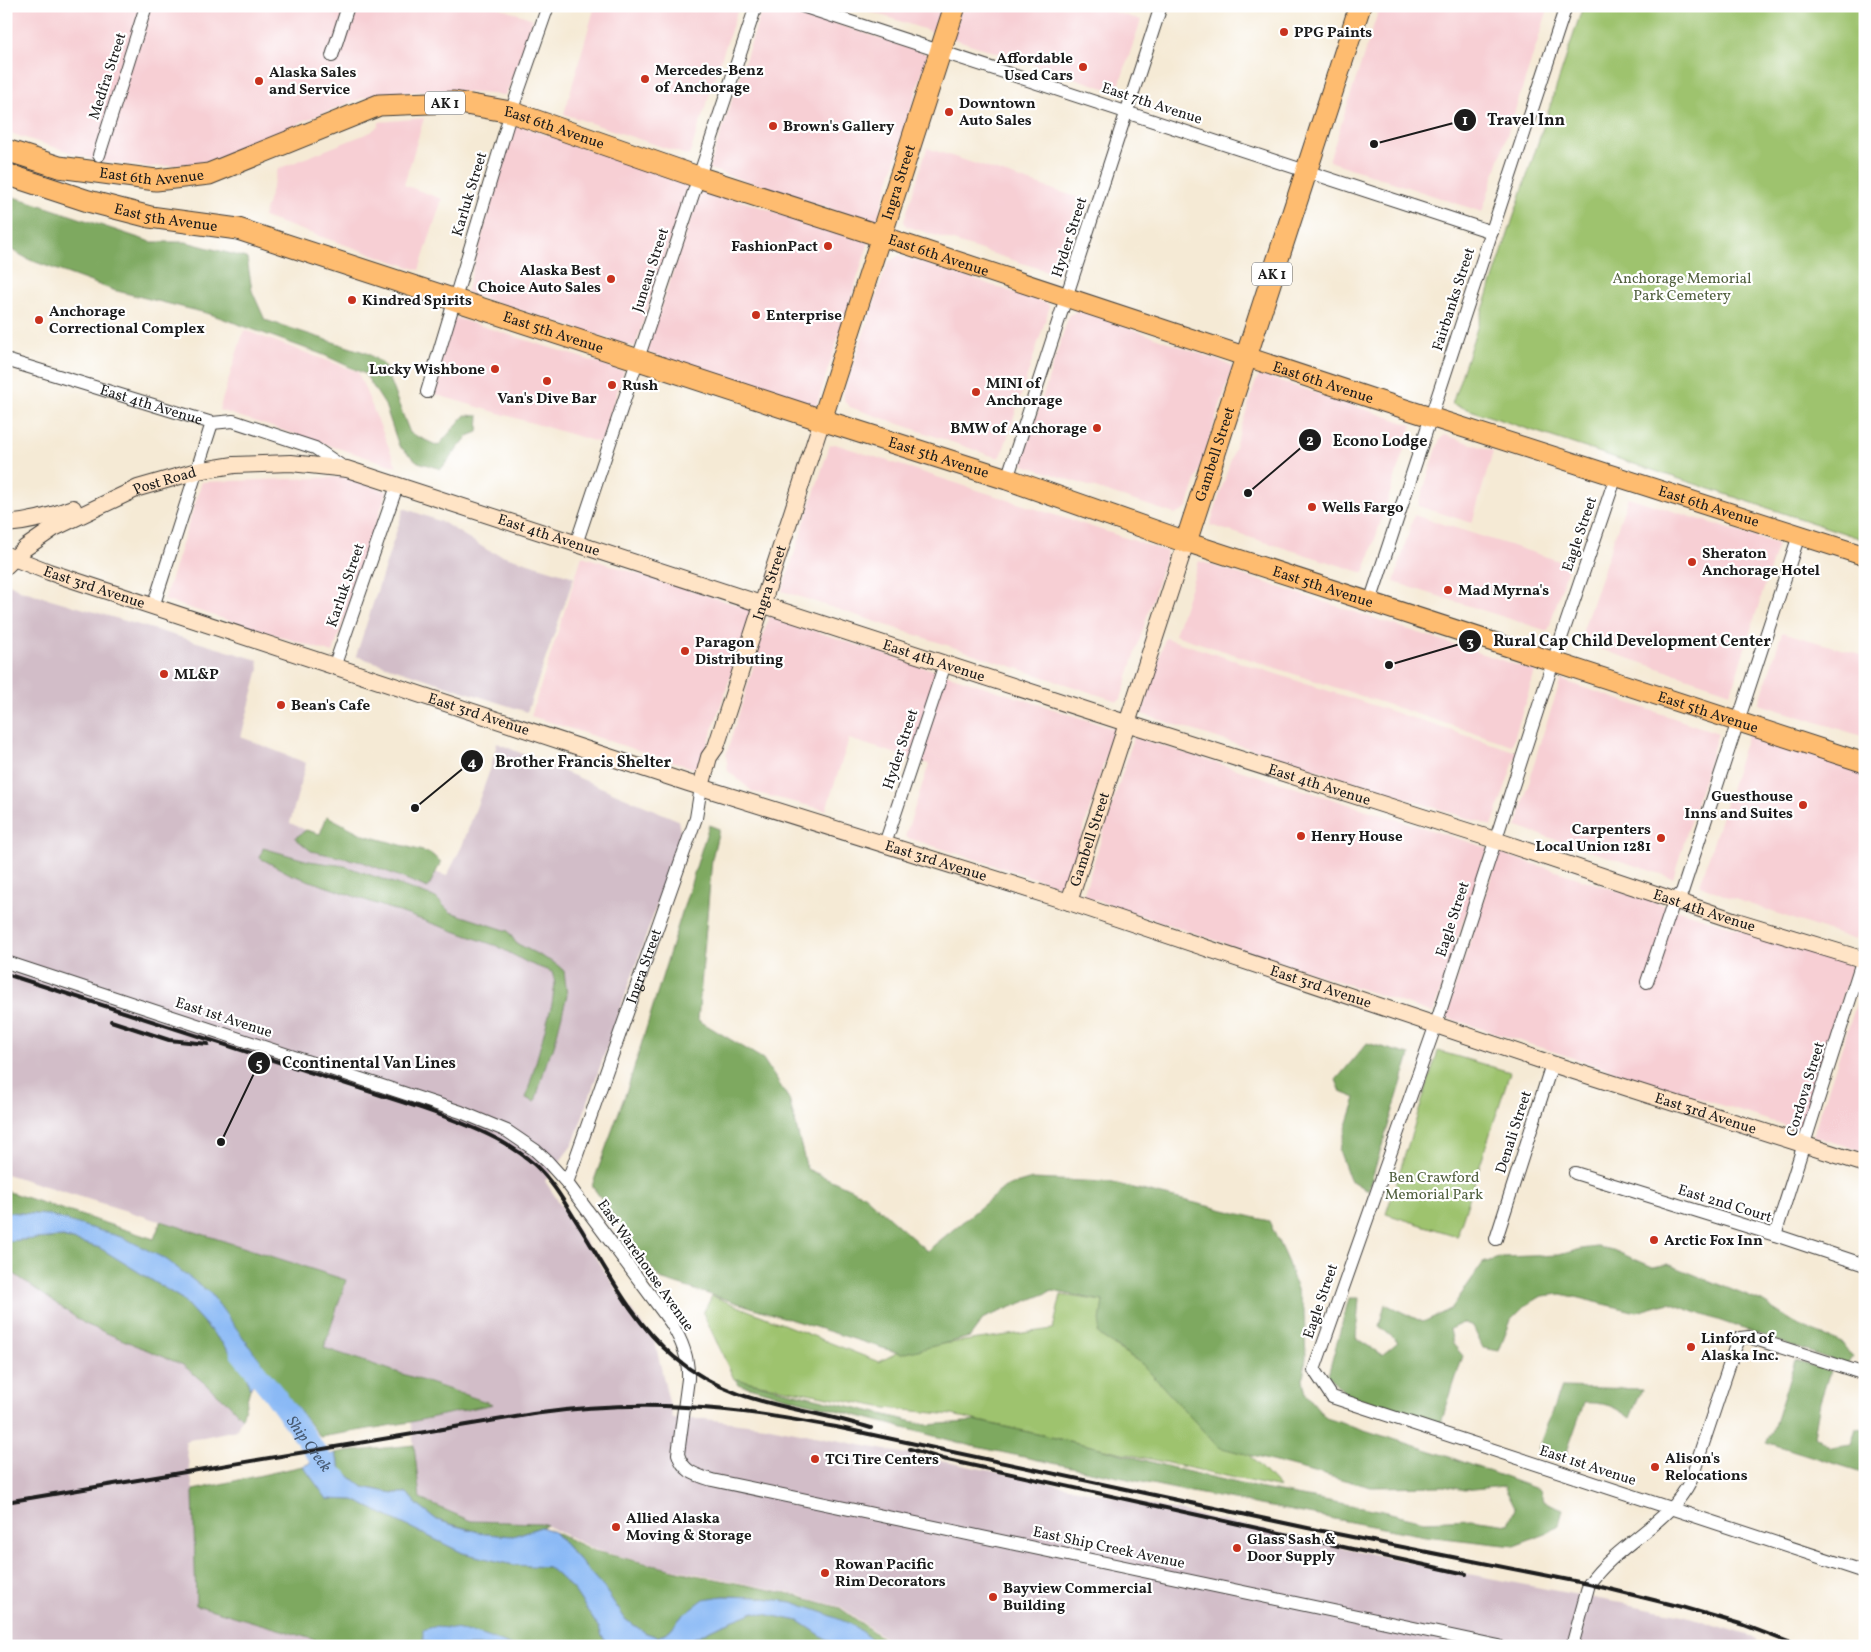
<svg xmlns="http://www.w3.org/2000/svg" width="1871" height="1652" viewBox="0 0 1871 1652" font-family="Vollkorn,serif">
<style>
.built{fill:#f7cfd4}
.industrial{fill:#d2bdc8}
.green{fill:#9ec36e;stroke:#5d7045}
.forest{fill:#7ea961;stroke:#4d623e}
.water{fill:#8ab9f5;stroke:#536a88}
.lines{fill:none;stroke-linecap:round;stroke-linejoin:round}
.river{stroke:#8ab9f5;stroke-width:21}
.street-casing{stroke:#3d3b38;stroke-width:14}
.secondary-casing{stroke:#3d3b38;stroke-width:18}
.primary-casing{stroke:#3d3b38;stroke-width:21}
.highway-casing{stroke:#3d3b38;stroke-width:23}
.street{stroke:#fff;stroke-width:12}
.secondary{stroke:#ffe4c6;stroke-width:16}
.primary{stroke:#febc70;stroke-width:19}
.highway{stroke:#febc70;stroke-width:21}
.rail{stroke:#1c1c1c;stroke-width:4}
.poi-dot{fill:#c8321e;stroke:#fff;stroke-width:2}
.labels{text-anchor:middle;stroke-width:4.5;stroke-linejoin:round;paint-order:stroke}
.shield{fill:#fff;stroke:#606060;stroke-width:1}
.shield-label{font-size:14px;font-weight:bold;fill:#1c1c1c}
.poi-label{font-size:15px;font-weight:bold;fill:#1c1c1c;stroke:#fff;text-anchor:start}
.street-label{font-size:15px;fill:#1c1c1c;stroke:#fff}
.park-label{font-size:15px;fill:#505f3d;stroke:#fff}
.water-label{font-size:16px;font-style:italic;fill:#485b73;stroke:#fff}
.leader{fill:none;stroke:#1c1c1c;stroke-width:2}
.callout-dot{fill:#1c1c1c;stroke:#fff;stroke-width:2}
.mark-label{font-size:15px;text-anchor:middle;font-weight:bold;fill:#fff}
.callout-label{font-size:16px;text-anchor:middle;font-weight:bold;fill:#1c1c1c;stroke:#fff;stroke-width:4.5;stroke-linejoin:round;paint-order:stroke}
</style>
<rect width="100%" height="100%" fill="#fff"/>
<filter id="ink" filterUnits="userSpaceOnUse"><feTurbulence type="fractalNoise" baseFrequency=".02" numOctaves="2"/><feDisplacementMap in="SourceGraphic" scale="10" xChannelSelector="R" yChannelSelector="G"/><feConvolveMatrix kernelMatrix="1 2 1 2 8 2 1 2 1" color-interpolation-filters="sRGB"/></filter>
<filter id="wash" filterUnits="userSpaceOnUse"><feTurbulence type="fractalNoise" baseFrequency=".0096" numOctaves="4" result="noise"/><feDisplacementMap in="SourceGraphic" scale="20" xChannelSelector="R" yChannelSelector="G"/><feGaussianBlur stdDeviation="1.12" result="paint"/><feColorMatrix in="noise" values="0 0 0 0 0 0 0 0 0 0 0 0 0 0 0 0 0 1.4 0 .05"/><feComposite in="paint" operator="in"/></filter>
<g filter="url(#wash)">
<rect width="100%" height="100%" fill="#f5ead5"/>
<g class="built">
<path d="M6,6h489l38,13 -16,52 -12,24 -71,-5 -69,7 -64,25 -11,9 -30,14 -26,7 -15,7 -24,5 -47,3 -47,-5 -95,-30z"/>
<path d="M595,6h144l-50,150 -125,-42z"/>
<path d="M763,6h20l145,48 -52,170 -167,-55z"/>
<path d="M853,6h243l45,14 -24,72z"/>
<path d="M1380,6h169l-67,206 -153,-51z"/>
<path d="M424,118l-20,67 38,14 -23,71 -156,-53 15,-48 93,-37 8,-7v-3z"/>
<path d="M513,123l176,61 -54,163 -169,-54z"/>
<path d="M927,148l152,50 -25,72 -4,2 -144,-46 -2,-5z"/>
<path d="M701,188l168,54 -53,165 -170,-55z"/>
<path d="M900,255l146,48 3,2v4l-47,145 -3,3h-4l-145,-50 -5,-5 -2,-8 45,-132z"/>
<path d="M1080,310l151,55 1,4 -45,139 -6,4 -6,2 -151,-49 -2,-5 47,-145z"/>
<path d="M450,316l174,55 -23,72 -174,-51z"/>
<path d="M244,330l114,42 39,95 -178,-57z"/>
<path d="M1262,375l150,50 -48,148 -154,-48 46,-144 3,-5z"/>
<path d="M1445,435l48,16 -21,72 -54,-17 22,-67z"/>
<path d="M835,444l331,107 1,2 -46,146 -4,2 -335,-110 48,-146z"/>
<path d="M346,477l41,14 -54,162 -169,-53 38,-118z"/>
<path d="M1628,497l150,47 -47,148 -152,-50z"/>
<path d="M1414,515l155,49 -21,67 -154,-49z"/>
<path d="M582,556l171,54 -54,160 -168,-54z"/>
<path d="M1199,561l336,110 -23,74 -337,-110z"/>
<path d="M769,616l345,113 -48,159 -161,-51 24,-73 -80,-25 -23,71 -73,-18 -25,-21 -2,-16z"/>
<path d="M1782,632l83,24v81l-106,-33z"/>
<path d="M1165,638l352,114 -25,74 -350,-112z"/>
<path d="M1561,680l157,53 -45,145 -156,-51 22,-81z"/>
<path d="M1748,733l117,38v139l-10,30 -129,-44 -26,-11z"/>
<path d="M1134,737l354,111 -55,165 -350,-117z"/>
<path d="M1499,853l353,112 -50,166 -357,-114z"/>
<path d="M1865,977v175l-52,-16z"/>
</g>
<g class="industrial">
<path d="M404,508l40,15 45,28 85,26 -47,135 -171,-56z"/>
<path d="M6,582l14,8 238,70 1,9 -18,68 65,26 -16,60 31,14 126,39 15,-30 28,-76 7,-27 181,77 3,16 -108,308 -28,37 78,118 32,43 18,77h31l61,7 272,54 395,87 251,48 74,23 -1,8h-860l-55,-39 -54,-15 -123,-25 -68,-17 -55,-27 -70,-2 -51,-22 -9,-77 81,-19 -169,-55 -131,-117 -186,-57z"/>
<path d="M6,1272l7,1 72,51 98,41 45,38 14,15 -6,12 -51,11 8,49 3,115 140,41h-330z"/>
</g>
<g class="green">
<path d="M1583,6h282v534l-413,-136z"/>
<path d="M1438,1051l72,21 -53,164 -71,-22z"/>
<path d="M1061,1295l42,6 11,45 78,49 88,93 -328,-73 -66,-7 -152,-29 -31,-66 9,-17 167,66 25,-13 149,-20z"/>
</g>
<g class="forest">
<path d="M6,195l25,7 120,40h35l61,16 5,33 13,29 102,33 16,11 27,69 28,13 27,-31 14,1 -1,16 -10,4 -27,33 -23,-7 -19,-16 -14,-41 -20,-31 -41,-19 -114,-41 -97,-24 -83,-30 -24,-13z"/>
<path d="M327,816l37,19 66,18 11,9 -13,26 -65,-26 -52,-11 -16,-13 11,-8 14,4z"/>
<path d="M709,825l10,4 -7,30 -14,161 65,39 26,40 18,70 57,26 63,56 78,-64 27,-8 77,3 160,39 19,42 16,47 2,48 -3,21 3,15 20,24 118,37 96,35 3,11 20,8 -4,17 -13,8 -32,12 -89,-10 -250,-47 -203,-43 -235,-62v-5l190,46 51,-4 118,26 85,23 82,19 115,21 46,11 47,-2 38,5 6,-16 -11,-22 -40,4 -21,-4 -72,1 -153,-40 -76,-83 -44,-30 5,-33 -51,-10 -68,27 -14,19 -68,17 -242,-75 -68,-93 37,-102z"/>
<path d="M263,848l46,13 36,5 91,32 14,14 58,19 8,12 40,21 8,7 3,24 -14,55 -4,4 -14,48 -9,-4 26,-94 3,-21 -3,-11 -24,-9 -31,-17 -207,-72 -30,-16z"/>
<path d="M1367,1043l43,12 -42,136 -18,-11 -11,-30 17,-52 -15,-6 -5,-12z"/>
<path d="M6,1191l148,48 7,-18 185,59 -22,68 169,56 -82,18 -91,15 -82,-103 -27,-40 -163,-79 -42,-3z"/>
<path d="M63,1237l37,11 82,51 63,69 5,21 -8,29 -14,-15 -45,-38 -98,-41 -72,-51 -7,-2v-30z"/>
<path d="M1597,1247l16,3 40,17 15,-3 94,38 35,22 45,19 10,14 -5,8 -178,-62 -32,9 -75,-18 -20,2 -17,10 -14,14 -12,31 -16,-3 -10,-21 -11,-4 -12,6 3,15 10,12 -23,70 -94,-32 -18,-19 21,-77h10l-3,40 26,17 16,-13 -19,-16 6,-22 38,18 28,-13 32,-46 19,-6 57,-2 22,-6z"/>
<path d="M1795,1361l35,10 -10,31 -6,34 17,12 20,-3 5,-17 9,1v44l-99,-31 6,-10z"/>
<path d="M1561,1387l81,2 -12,29c-16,-12 -26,-16 -46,-15l-19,54 -27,-8z"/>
<path d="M414,1445l6,54 51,22 70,2 6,2 -34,11 -27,-2 -49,-14 -20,-15 -10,-12h-15l-29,-6 -22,-18 -6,-16z"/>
<path d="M303,1466l24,33 27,1 109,53 51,12 35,2 25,23 25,38 8,18h-271l-140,-41 -3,-115z"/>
<path d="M554,1532l40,19 101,24 91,18 54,15 53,38h-14l-26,-21 -61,-23 -37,-5 -32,-1 -40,19 -13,15 -12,7 -12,-4 -20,-13 -22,-32z"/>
<path d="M754,1612l45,9 38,25h-159l36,-18z"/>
</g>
<g class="water">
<path d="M6,1212l42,3 76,23 43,22 44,34 51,69 -12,26 -5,-21 -63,-69 -82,-51 -37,-11 -57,4z"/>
<path d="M335,1453l6,16 22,18 29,6h15l10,12 20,15 19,6 30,8 27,2 28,-9 13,5 50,56 22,32 20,13 12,4 12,-7 13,-15 21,-16 19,-3 32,1 37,5 32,11 29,12 26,21h-42l-38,-25 -45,-9 -40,16 -36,18h-71l-8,-18 -25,-38 -25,-23 -35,-2 -51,-12 -109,-53 -27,-1 -24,-33z"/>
<path d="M433,1627c23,0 57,9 78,19h-74l-14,-6v-10z"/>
</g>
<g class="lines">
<path class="river" id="s1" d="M240,1352l34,42 60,83 5,2"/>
</g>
</g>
<g filter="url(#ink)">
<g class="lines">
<g class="street-casing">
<g id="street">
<path d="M802,6l690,226"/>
<path d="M332,56l16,-50"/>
<path d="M99,155l47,-149"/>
<path id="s2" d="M6,360l206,63 21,-2 82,27 31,21"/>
<path d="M427,392l84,-280 37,-106"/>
<path d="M1616,476l-63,186 -117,362 -122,346 18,27 533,175"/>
<path d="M1007,479l154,-473"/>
<path d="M576,544l180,-538"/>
<path d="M1370,602l196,-596"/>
<path d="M153,607l59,-184"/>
<path d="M334,667l63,-181"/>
<path d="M885,844l60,-180"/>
<path d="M6,962l455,150 46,19 28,19 13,12 19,21 104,140c11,18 18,35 17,56l-10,75c5,18 18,21 34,26l787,166"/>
<path d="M1647,982l27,-81 8,-9 117,-357"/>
<path d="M1575,1173l200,62 90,30"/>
<path id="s3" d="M567,1183l129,-365 5,-31"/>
<path d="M1775,1235l90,-283"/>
<path d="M1496,1239l56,-175"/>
<path d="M1572,1646l17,-62c28,-40 80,-60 102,-104l44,-132 5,-10 9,-1 116,37"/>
</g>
</g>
<g class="secondary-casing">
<g id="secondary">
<path d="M6,524c24,-2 44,-7 67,-16"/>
<path id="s4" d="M6,555l43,17 639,211 381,119 483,162 313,100"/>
<path id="s5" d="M6,566l19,-18 29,-20 84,-40 59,-17 37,-6 57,-2 56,6 779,254 369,117 238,80 132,40"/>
<path id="s6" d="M701,787l8,-30 7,-10 106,-327"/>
<path id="s7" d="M1069,902l117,-360"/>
</g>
</g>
<g class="primary-casing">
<g id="primary">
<path id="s8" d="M822,420l59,-184 493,163 491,157"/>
<path id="s9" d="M1186,542l679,221"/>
</g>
</g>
<g class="highway-casing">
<g id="highway">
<path id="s10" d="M6,150l53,17 97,13 53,-6 170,-69 75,-3 57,10 187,65 183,59 74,-230"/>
<path id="s11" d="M6,174l82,27 62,16 88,12 584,191 185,59 179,63 174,-536"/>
</g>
</g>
<use href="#street" class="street"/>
<use href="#secondary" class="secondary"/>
<use href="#primary" class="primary"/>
<use href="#highway" class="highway"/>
<g class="rail">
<path d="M6,974l418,135c38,14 80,28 111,56 16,15 27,33 38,51 31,48 57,104 101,141 61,51 126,48 197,71"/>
<path d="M111,1021l58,19 39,4"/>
<path d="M910,1449l33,10 523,115"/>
<path d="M6,1502l527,-88c50,-7 101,-10 152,-7 51,2 101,11 151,20l481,103 272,54 93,23 62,18 55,21"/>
</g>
</g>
</g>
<g class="poi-dot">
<circle cx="1284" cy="32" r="5"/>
<circle cx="1083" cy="67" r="5"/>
<circle cx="645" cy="79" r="5"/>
<circle cx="259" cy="81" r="5"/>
<circle cx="949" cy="112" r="5"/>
<circle cx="773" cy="126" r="5"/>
<circle cx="828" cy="246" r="5"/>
<circle cx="611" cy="279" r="5"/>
<circle cx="352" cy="300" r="5"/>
<circle cx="756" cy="315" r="5"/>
<circle cx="39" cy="320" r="5"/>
<circle cx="495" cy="369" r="5"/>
<circle cx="547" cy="381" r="5"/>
<circle cx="612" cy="385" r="5"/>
<circle cx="976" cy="392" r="5"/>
<circle cx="1097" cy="428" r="5"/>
<circle cx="1312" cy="507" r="5"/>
<circle cx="1692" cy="562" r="5"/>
<circle cx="1448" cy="590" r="5"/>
<circle cx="685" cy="651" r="5"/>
<circle cx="164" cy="674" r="5"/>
<circle cx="281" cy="705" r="5"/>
<circle cx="1803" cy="805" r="5"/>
<circle cx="1301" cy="836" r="5"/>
<circle cx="1661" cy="838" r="5"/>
<circle cx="1654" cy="1240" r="5"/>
<circle cx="1691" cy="1347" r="5"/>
<circle cx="815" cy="1459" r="5"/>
<circle cx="1655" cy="1467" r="5"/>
<circle cx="616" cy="1527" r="5"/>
<circle cx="1237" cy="1548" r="5"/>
<circle cx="825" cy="1573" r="5"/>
<circle cx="993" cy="1597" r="5"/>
</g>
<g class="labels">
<g class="shield">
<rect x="425" y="91.5" width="40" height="23" rx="4"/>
<rect x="1252" y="262.5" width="40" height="23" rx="4"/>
</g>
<g class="shield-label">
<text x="445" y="108">AK 1</text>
<text x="1272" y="279">AK 1</text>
</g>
<g class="poi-label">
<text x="1294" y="37">PPG Paints</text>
<text x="1073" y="63" text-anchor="end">Affordable<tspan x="1073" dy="17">Used Cars</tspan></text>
<text x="655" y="75">Mercedes-Benz<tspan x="655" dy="17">of Anchorage</tspan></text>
<text x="269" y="77">Alaska Sales<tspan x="269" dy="17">and Service</tspan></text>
<text x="959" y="108">Downtown<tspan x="959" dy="17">Auto Sales</tspan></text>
<text x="783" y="131">Brown's Gallery</text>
<text x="818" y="251" text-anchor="end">FashionPact</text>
<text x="601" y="275" text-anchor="end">Alaska Best<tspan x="601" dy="17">Choice Auto Sales</tspan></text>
<text x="362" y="305">Kindred Spirits</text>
<text x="49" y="316">Anchorage<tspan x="49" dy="17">Correctional Complex</tspan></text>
<text x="766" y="320">Enterprise</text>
<text x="485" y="374" text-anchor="end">Lucky Wishbone</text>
<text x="986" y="388">MINI of<tspan x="986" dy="17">Anchorage</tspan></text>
<text x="622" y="390">Rush</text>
<text x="547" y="403" text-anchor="middle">Van's Dive Bar</text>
<text x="1087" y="433" text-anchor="end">BMW of Anchorage</text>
<text x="1322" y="512">Wells Fargo</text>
<text x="1702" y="558">Sheraton<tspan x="1702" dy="17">Anchorage Hotel</tspan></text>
<text x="1458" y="595">Mad Myrna's</text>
<text x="695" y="647">Paragon<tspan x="695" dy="17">Distributing</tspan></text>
<text x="174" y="679">ML&amp;P</text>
<text x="291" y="710">Bean's Cafe</text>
<text x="1793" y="801" text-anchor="end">Guesthouse<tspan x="1793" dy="17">Inns and Suites</tspan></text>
<text x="1651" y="834" text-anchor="end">Carpenters<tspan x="1651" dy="17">Local Union 1281</tspan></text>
<text x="1311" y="841">Henry House</text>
<text x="1664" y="1245">Arctic Fox Inn</text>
<text x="1701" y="1343">Linford of<tspan x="1701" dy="17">Alaska Inc.</tspan></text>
<text x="1665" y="1463">Alison's<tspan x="1665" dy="17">Relocations</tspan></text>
<text x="825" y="1464">TCi Tire Centers</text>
<text x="626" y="1523">Allied Alaska<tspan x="626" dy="17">Moving &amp; Storage</tspan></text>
<text x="1247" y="1544">Glass Sash &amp;<tspan x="1247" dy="17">Door Supply</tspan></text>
<text x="835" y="1569">Rowan Pacific<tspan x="835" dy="17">Rim Decorators</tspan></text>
<text x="1003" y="1593">Bayview Commercial<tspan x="1003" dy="17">Building</tspan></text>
</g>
<g class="street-label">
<text transform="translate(107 76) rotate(-72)" y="5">Medfra Street</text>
<text transform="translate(1152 103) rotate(18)" y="5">East 7th Avenue</text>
<text dy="5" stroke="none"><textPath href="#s10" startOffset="569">East 6th Avenue</textPath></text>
<text dy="5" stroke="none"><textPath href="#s10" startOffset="149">East 6th Avenue</textPath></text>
<text dy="5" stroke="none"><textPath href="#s10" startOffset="970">Ingra Street</textPath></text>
<text transform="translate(469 194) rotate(-73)" y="5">Karluk Street</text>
<text dy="5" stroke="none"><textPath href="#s11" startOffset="166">East 5th Avenue</textPath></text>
<text transform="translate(1069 237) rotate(-72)" y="5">Hyder Street</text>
<text dy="5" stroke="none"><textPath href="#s8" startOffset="254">East 6th Avenue</textPath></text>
<text transform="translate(650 270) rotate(-72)" y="5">Juneau Street</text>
<text transform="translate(1453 299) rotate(-72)" y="5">Fairbanks Street</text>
<text dy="5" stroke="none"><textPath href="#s11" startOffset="571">East 5th Avenue</textPath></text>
<text dy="5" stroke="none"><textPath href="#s8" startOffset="659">East 6th Avenue</textPath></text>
<text dy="5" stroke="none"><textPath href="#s2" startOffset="152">East 4th Avenue</textPath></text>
<text dy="5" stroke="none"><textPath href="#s11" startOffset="1330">Gambell Street</textPath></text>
<text dy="5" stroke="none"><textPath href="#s11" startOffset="976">East 5th Avenue</textPath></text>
<text dy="5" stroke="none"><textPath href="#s5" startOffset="182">Post Road</textPath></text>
<text dy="5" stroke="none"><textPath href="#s8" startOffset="1064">East 6th Avenue</textPath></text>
<text transform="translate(1579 534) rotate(-71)" y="5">Eagle Street</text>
<text dy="5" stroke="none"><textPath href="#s5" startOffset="579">East 4th Avenue</textPath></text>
<text dy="5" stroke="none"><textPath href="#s6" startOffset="216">Ingra Street</textPath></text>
<text transform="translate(345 585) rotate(-71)" y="5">Karluk Street</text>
<text dy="5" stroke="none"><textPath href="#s4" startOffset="94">East 3rd Avenue</textPath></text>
<text dy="5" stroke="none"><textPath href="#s9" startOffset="144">East 5th Avenue</textPath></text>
<text dy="5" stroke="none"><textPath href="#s5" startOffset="984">East 4th Avenue</textPath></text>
<text dy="5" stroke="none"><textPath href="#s9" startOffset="549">East 5th Avenue</textPath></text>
<text dy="5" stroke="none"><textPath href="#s4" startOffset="499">East 3rd Avenue</textPath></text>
<text transform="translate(900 749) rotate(-72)" y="5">Hyder Street</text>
<text dy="5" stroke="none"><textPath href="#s5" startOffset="1389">East 4th Avenue</textPath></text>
<text dy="5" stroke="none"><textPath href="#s7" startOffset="66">Gambell Street</textPath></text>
<text dy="5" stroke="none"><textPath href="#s4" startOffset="979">East 3rd Avenue</textPath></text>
<text dy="5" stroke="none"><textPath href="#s5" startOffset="1794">East 4th Avenue</textPath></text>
<text transform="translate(1452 919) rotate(-72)" y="5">Eagle Street</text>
<text dy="5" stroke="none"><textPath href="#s3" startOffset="230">Ingra Street</textPath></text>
<text dy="5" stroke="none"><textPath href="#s4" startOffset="1384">East 3rd Avenue</textPath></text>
<text transform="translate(224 1017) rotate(18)" y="5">East 1st Avenue</text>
<text transform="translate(1805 1089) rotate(-73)" y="5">Cordova Street</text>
<text dy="5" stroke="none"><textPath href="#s4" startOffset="1789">East 3rd Avenue</textPath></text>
<text transform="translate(1513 1132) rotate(-72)" y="5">Denali Street</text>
<text transform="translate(1725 1203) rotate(17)" y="5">East 2nd Court</text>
<text transform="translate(646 1265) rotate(55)" y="5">East Warehouse Avenue</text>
<text transform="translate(1320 1301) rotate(-71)" y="5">Eagle Street</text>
<text transform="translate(1588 1465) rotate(18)" y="5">East 1st Avenue</text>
<text transform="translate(1109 1547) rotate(12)" y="5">East Ship Creek Avenue</text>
</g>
<g class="park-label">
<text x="1682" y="283">Anchorage Memorial<tspan x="1682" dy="17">Park Cemetery</tspan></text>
<text x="1434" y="1182">Ben Crawford<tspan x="1434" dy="17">Memorial Park</tspan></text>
</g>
<g class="water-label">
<text dy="6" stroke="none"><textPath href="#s1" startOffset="115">Ship Creek</textPath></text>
</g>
</g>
<path class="leader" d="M1374 144L1465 120M1248 493L1310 440M1389 665L1470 641M415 808L472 761M221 1142L259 1063"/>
<g class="callout-dot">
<circle cx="1374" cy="144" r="5"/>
<circle cx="1248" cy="493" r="5"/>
<circle cx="1389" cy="665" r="5"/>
<circle cx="415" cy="808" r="5"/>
<circle cx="221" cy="1142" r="5"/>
<circle cx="1465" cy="120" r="12"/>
<circle cx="1310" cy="440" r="12"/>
<circle cx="1470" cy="641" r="12"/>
<circle cx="472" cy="761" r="12"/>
<circle cx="259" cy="1063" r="12"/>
</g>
<g class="mark-label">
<text x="1465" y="125">1</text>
<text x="1310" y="445">2</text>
<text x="1470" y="646">3</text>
<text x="472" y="767">4</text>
<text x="259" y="1068">5</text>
</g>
<g class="callout-label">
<text x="1526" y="125">Travel Inn</text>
<text x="1380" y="446">Econo Lodge</text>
<text x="1632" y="646">Rural Cap Child Development Center</text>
<text x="583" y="767">Brother Francis Shelter</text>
<text x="369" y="1068">Ccontinental Van Lines</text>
</g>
<rect width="1871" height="1652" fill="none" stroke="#fff" stroke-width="25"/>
</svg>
